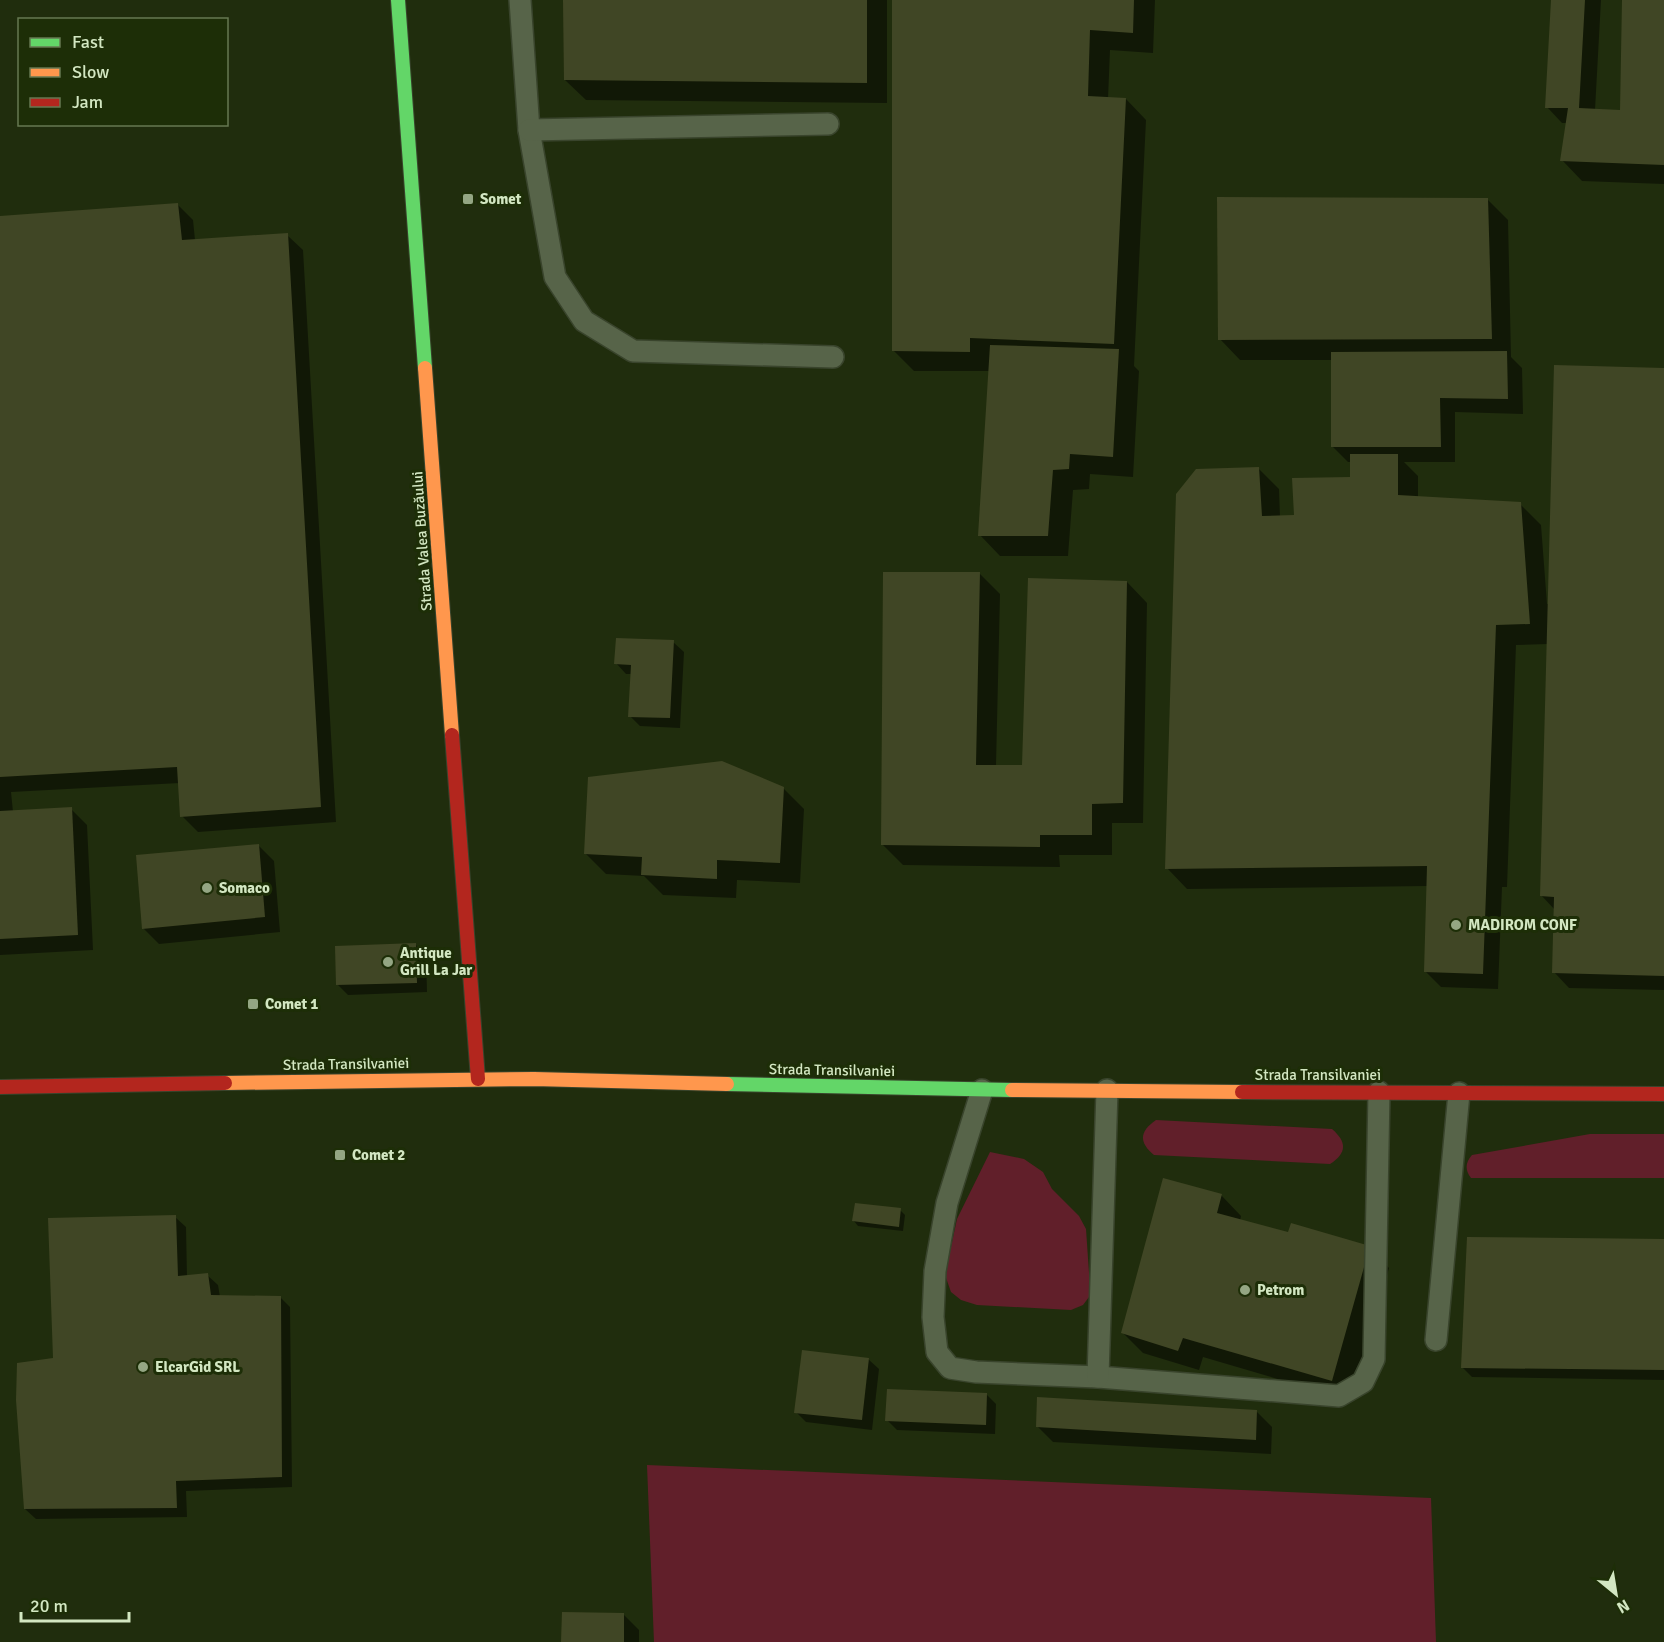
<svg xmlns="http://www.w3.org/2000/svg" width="1664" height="1642" viewBox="0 0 1664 1642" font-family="Signika,sans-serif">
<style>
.green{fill:#611f2a}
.shadow{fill:#0007}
.building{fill:#404625}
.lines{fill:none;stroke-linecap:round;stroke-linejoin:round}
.lane-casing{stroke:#39442c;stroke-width:24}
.fast-casing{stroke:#39442c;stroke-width:16}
.slow-casing{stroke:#39442c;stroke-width:16}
.jam-casing{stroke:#39442c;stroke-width:16}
.lane{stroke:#576449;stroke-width:21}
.fast{stroke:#63d668;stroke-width:14}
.slow{stroke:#ff974d;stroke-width:14}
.jam{stroke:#b3261e;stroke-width:14}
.poi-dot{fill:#94a683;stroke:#1d2e07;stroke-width:2}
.labels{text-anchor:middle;stroke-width:6;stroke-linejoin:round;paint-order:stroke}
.poi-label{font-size:15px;font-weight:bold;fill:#d3e7c2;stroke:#1d2e07;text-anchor:start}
.street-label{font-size:15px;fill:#d3e7c2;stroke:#1d2e07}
</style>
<rect width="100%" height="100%" fill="#202d0d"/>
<g class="green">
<path d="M1156,1120l176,9c15,13 15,24 -2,35l-176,-9c-16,-13 -14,-24 2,-35z"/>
<path d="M1590,1134h74v44h-193c-6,-8 -6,-15 1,-23z"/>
<path d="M990,1152l34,7 19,13 9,17 27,27 7,13 4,58 -1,10 -6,8 -12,5 -94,-5 -16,-5 -10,-8 -6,-17 12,-56z"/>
<path d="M647,1465l784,33 5,144h-782z"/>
</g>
<g class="shadow">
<path d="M565,0h322v103l-301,-3 -21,-20z"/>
<path d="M894,0h261l-2,53 -43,-3 -2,49h18l20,21 -12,246 5,5 -6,106 -43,-3 -1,15 -16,1 -5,66h-68l-20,-21 10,-164h-76l-21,-21z"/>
<path d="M1552,0h49l-6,110 26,1 3,-111h40v184l-82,-3 -20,-21 5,-37h-5l-15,-16z"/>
<path d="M1488,200l20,20 3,137 11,11 1,46 -68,-2v50h-51l14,14v21l102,7 21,21 6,79h2l115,-235v621l-95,-2 -15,-16 1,-62 -14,-15 7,-251 -32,1 -9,242h-5l-4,102 -57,-2 -16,-16 3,-85 -241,3 -20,-21 91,-400 21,21 1,28 16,-1 56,-37v-17h-4l-16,-16 1,-86h-93l-20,-21z"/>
<path d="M177,204l16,16 2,20 92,-5 16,15 33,572 -138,10 -16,-16 -2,-33 -169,9 2,20 58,-3 16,16 6,125 -93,5v-737z"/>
<path d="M979,573l21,21 -4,172h28l103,-184 20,21 -4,220h-31v32h-53l1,12 -157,-2 -20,-20z"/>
<path d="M673,642l11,10 -4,76 -40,-2 -10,-10 2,-42h-6l-10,-11z"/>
<path d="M783,788l21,21 -4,74 -63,-3 -1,18 -73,-3 -19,-19 -38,-2 -21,-21z"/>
<path d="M258,845l16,16 6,71 -121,12 -16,-16z"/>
<path d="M416,945l10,10 1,37 -79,3 -11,-11z"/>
<path d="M1221,1195l20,21 -1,5 49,13 80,13 20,21 -36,133 -150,-44 -4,13 -56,-17 -20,-20z"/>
<path d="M900,1210l5,5 -2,16 -45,-5 -4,-5z"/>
<path d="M175,1217l11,10 1,50 20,-2 11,10 2,12h60l10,10 2,180 -106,4 1,26 -151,2 -11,-10 29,-149z"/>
<path d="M1664,1241v139l-192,-3 -10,-10z"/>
<path d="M868,1359l11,10 -7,61 -66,-8 -10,-10z"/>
<path d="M986,1394l10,10 -1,30 -98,-4 -10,-10z"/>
<path d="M1257,1412l15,15 -1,27 -218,-12 -16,-16z"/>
<path d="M623,1614l16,16v12h-76z"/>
</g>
<g class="building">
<path d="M563,0h304v83l-303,-3z"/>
<path d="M892,0h242l-1,33 -43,-3 -2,66 38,2 -12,246 -144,-6v14l-78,-1z"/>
<path d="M1551,0h34l-6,108 41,2 2,-110h42v165l-104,-4 8,-53h-23z"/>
<path d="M1217,197l271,1 4,141 -274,1z"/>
<path d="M178,203l4,37 106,-7 33,574 -141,10 -3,-50 -177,10v-561z"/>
<path d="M990,345l129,4 -6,108 -43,-3 -1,15 -16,1 -5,66h-70z"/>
<path d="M1507,351l1,48 -68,-1 1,49h-110v-95z"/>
<path d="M1554,365l110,3v608l-112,-3 2,-76 -14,-1z"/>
<path d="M1350,454h48v41l123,7 9,122 -34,1 -13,349 -59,-2 3,-106 -262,3 11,-375 20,-25 63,-2 3,49 32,-1 -2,-37 58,-1z"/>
<path d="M883,572h97l-4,193h46l6,-187 99,3 -4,222 -31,1v31h-52v12l-159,-2z"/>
<path d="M616,638l58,2 -4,78 -42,-1 3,-52 -17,-1z"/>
<path d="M722,761l62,26 -4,76 -63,-3v19l-76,-4 1,-18 -58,-3 4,-77z"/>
<path d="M72,807l6,128 -78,4v-128z"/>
<path d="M259,844l6,73 -123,12 -6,-74z"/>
<path d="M416,943l1,40 -81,2 -1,-39z"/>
<path d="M1163,1178l59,16 -5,19 71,19 3,-9 79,23 -38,135 -149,-43 -5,13 -57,-18z"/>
<path d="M855,1203l46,5 -2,19 -47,-6z"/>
<path d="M176,1215l2,61 30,-3 3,22 70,1 1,181 -106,4 1,27 -153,1 -8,-109 1,-37 36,-5 -5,-140z"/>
<path d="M1467,1237l197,2v131l-203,-2z"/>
<path d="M802,1350l67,8 -7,62 -68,-7z"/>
<path d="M887,1389l100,4 -1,32 -101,-4z"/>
<path d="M1037,1397l220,13 -1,30 -220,-13z"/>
<path d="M562,1612l62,1v29h-63z"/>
</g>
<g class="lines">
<g class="lane-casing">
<g id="lane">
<path d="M520,0l9,130 26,147 29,44 49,30 200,6"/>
<path d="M529,130l299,-6"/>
<path d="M982,1090l-35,113 -12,68 -2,46 4,35 13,16 26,4 122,5 241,19 24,-14 11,-23 5,-267"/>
<path d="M1436,1340l23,-247"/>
<path d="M1098,1377l9,-287"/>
</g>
</g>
<g class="fast-casing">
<g id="fast">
<path d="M398,0l27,368"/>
<path d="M727,1084l285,6"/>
</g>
</g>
<g class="slow-casing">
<g id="slow">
<path d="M425,368l27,367"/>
<path d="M225,1083l309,-4 193,5"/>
<path d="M1012,1090l230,2"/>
</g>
</g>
<g class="jam-casing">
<g id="jam">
<path d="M452,735l26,344"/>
<path d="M0,1087l225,-4"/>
<path d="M1242,1092l422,2"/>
</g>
</g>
<use href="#lane" class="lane"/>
<use href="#fast" class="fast"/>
<use href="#slow" class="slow"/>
<use href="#jam" class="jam"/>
</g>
<g class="poi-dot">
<rect x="462" y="193" width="12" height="12" rx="3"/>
<circle cx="207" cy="888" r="6"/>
<circle cx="1456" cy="925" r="6"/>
<circle cx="388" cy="962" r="6"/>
<rect x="247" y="998" width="12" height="12" rx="3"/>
<rect x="334" y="1149" width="12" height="12" rx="3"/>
<circle cx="1245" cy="1290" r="6"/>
<circle cx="143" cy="1367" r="6"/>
</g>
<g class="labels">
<g class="poi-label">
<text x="480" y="204">Somet</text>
<text x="219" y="893">Somaco</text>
<text x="1468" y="930">MADIROM CONF</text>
<text x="400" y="958">Antique<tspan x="400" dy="17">Grill La Jar</tspan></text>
<text x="265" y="1009">Comet 1</text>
<text x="352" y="1160">Comet 2</text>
<text x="1257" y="1295">Petrom</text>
<text x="155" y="1372">ElcarGid SRL</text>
</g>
<g class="street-label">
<text transform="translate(422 541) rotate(-94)" y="5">Strada Valea Buzăului</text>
<text transform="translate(346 1064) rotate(-1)" y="5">Strada Transilvaniei</text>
<text transform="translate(832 1070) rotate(1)" y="5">Strada Transilvaniei</text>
<text x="1318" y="1080">Strada Transilvaniei</text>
</g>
</g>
<rect x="18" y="18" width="210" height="108" fill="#1d2e07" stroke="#667852" stroke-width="1.5"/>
<rect x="30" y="38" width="30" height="9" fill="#63d668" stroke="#667852" stroke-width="1.5"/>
<text x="72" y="48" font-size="18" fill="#d3e7c2">Fast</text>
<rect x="30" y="68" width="30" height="9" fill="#ff974d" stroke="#667852" stroke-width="1.5"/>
<text x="72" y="78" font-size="18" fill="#d3e7c2">Slow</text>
<rect x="30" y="98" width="30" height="9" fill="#b3261e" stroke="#667852" stroke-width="1.5"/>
<text x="72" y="108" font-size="18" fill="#d3e7c2">Jam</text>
<g transform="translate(1616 1594) rotate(150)" stroke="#1d2e07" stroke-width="4.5" paint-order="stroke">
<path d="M0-4.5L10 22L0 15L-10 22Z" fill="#d3e7c2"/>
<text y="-9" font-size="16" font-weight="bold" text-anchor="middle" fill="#d3e7c2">N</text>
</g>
<path d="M21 1612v9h108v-9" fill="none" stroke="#d3e7c2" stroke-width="3"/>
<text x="30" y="1612" font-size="18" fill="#d3e7c2" stroke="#1d2e07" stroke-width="4.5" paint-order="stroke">20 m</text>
</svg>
